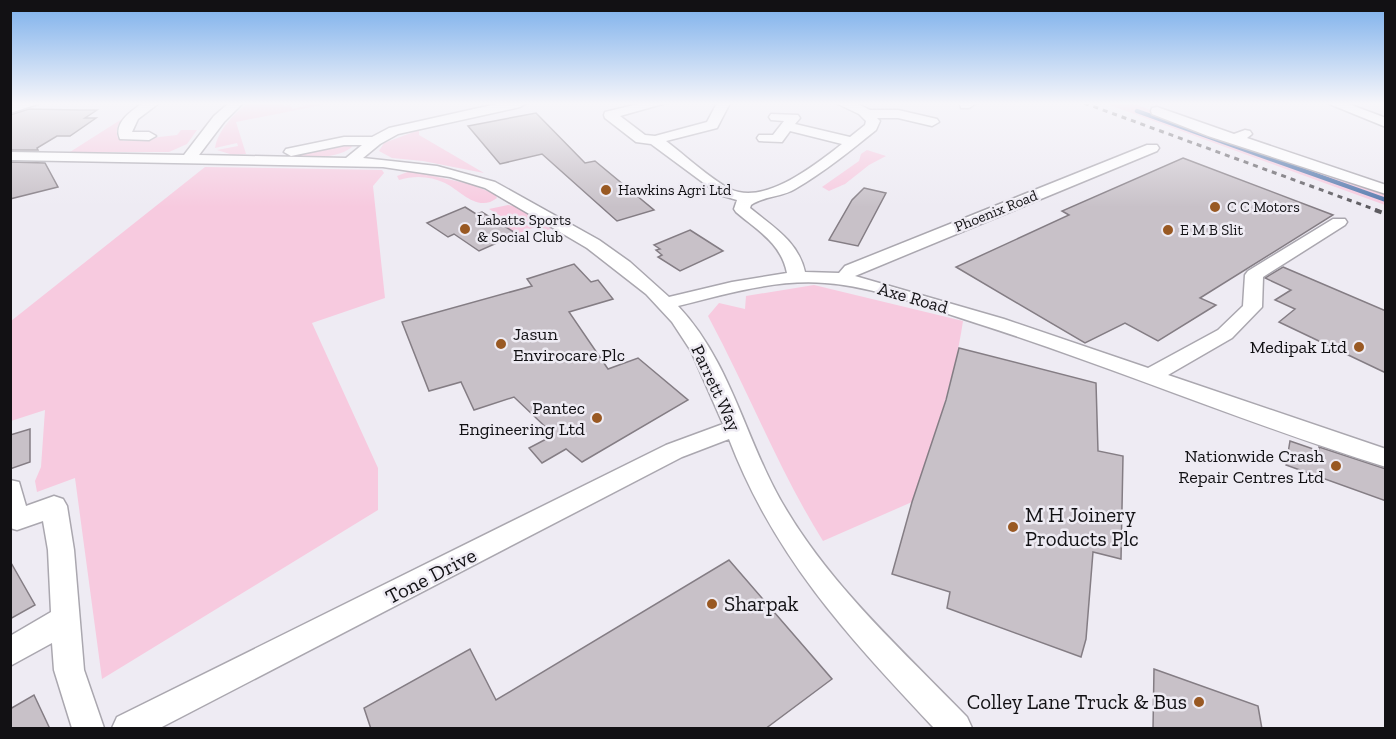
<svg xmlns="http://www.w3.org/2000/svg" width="1396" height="739" viewBox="0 0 1396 739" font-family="'Zilla Slab',serif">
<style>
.green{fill:#f7cadf}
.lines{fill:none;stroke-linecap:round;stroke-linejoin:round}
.stream{stroke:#5579ad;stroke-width:4.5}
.building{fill:#c8c1c8;stroke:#847d84;stroke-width:1.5}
.minor-casing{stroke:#aaa7af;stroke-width:3}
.minor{fill:#fff;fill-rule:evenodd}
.rail-far1{stroke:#5d5b60;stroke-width:3;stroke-dasharray:5 5;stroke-linecap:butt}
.rail{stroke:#5d5b60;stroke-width:4;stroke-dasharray:7 7;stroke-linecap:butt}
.poi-dot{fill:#995923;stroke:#eeebf3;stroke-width:2}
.labels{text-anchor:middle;stroke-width:5;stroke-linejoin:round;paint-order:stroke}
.far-poi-label{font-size:15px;fill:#121114;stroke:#eeebf3;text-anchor:start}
.far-street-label{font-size:15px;fill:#121114;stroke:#eeebf3}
.street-label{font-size:18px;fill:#121114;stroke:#eeebf3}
.poi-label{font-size:18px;fill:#121114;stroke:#eeebf3;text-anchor:end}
.near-poi-label{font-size:21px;fill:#121114;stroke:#eeebf3;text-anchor:start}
.near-street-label{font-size:21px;fill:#121114;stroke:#eeebf3}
</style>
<rect width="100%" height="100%" fill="#eeebf3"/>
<g class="green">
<path d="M248,103h34l2,3 6,-1 3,4 20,-6 9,2 -86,17 10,32 -13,1 -16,-5 21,-4 -1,-3 -22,5c3,-18 19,-34 33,-45z"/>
<path d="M1104,103l34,2 105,42 142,47v11z"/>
<path d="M125,117c-7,7 -10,12 -7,21l6,3 53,-6 4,-5h16l-10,14 -18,8h-99z"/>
<path d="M419,130v5l65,38 -61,-12 -31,-3 -13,-7 5,-8z"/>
<path d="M338,145h13l1,2c-17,13 -39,9 -59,9z"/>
<path d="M867,150l19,6 -17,9 -24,19 -16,7 -7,-4 37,-26 2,-7z"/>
<path d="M205,167l177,3 2,3 -11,13 12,112 -73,25 66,145v42l-276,169 -27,-201 -38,14 -2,-11 6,-14 4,-57 -34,11v-100z"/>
<path d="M410,171l60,13 25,10 2,4c-19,15 -36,-7 -52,-15 -14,-7 -31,-8 -46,-3l-2,-4z"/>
<path d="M508,205l6,1 39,22 -11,4 -7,-5 -18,7 -20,-12 7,-4 -15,-9z"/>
<path d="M814,285l149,36c-9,62 -31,121 -51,181l-89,39c-45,-72 -75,-151 -115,-225l11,-13 26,6 1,-13z"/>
</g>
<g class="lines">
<path class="stream" d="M1137,111l249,89"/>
</g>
<g class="building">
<path d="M29,109l50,1h18l-12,8h11l-26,18h-13l-20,12 1,2h-28v-35z"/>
<path d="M536,113l49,50 10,-2 59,49 -37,11 -75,-67 -42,10 -32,-38z"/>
<path d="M1183,158l150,57 -133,83 16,7 -58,36 -33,-18 -40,20 -129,-76 113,-52 -7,-4z"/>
<path d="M10,162l35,1 13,24 -48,12z"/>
<path d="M864,188l22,5 -28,53 -29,-6 23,-40z"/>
<path d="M465,207l11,7 6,-2 35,22 -38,17 -25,-17 -6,3 -21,-14z"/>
<path d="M690,230l33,21 -43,20 -22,-14 4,-2 -6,-5 4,-1 -6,-4z"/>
<path d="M574,264l17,18 7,-2 15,19 -44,13 39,57 30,-11 50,42 -106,62 -16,-13 -24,14 -13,-15 25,-13 -40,-38 -40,13 -13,-28 -32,9 -27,-69 130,-36 -5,-7z"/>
<path d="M1283,267l103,44v62l-107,-51 16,-13 -20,-9 16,-10 -26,-12z"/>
<path d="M959,348l137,35 2,68 25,5 -2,103 -28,-7 -7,87 -5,18 -134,-49 3,-16 -58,-18 20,-72 34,-102z"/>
<path d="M30,429v33l-20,7v-34z"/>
<path d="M1290,441l29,10v-4l67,22v32l-100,-36z"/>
<path d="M729,560l103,119 -67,50h-394l-7,-21 106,-59 26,51z"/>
<path d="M10,561l25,44 -25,14z"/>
<path d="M1154,669l104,37 4,23h-109z"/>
<path d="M34,695l16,34h-40v-20z"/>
</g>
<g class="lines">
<g class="minor-casing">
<g id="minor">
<path d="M17,103h24l-31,10v-8z"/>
<path d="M143,103h16l-21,16 -6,13h17l7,4 -7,4 -29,-1c-7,-16 11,-28 23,-36z"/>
<path d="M229,103h14l-19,19 -25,33 147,3 16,-13h-18l-53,11 -7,-4 2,-3 58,-12h28l17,-9 112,-25h25l-6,4 -122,27 -18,10 -17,14 74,8 58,16 104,58 31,22 39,35 63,-15 55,-9c-6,-30 -29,-42 -51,-61l-2,-3 3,-9 -17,-5 -69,-51 -15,-2 -31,-24 -1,-3 1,-3 37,-9h24l-46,13 25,19 10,1 52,-14 10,-19h13l-13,25 -51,13c20,15 43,37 64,48 35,17 86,-25 112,-45l-52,-13 -8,11 -23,-1 -2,-3 2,-3h14l11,-14 -13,-1 -2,-3 2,-3 27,1 2,3 -5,6 55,13 15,-12 1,-4 -7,-7 -23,-11h20l14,7h28l39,9 2,3 -7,4 -34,-8h-21l3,3 -4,9c-26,21 -52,42 -81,59 -13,8 -31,7 -44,16l-1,3c23,19 48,33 55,64l34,1 6,-7 302,-121h10l2,3 -2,3 -302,125 149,43 144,49 70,-38 25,-24 2,-31 3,-4 85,-52h12l2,3 -2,3 -82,52 -1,30 -30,31 -64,37 218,74v18c-138,-43 -270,-99 -407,-143 -47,-15 -106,-38 -154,-41 -49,-4 -100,11 -147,23 55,58 68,139 109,205 47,78 117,141 180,206l5,11h-38c-85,-91 -159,-169 -205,-289l-47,18 -522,271h-48l5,-11 549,-272 57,-21 -32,-73 -19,-29 -26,-28 -59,-46 -102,-60 -35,-11 -67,-10 -373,-7v-8l174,3 30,-39z"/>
<path d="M960,103h16l-7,5h-8z"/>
<path d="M1327,103h19l40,15v9z"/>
<path d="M1157,107l77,27 11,-4 5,1 2,3 -5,4 139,47v9l-178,-58 -56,-22 -1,-3 1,-3z"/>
<path d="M10,480l9,2 7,24 28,-10 9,3 4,7 7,44 10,120 20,58h-32l-18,-58 -2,-27 -42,23v-30l41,-24 -3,-62 -5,-29 -26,9 -7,-2z"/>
</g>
</g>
<use href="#minor" class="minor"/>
<path class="rail-far1" d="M1084,103l295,108"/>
<path class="rail" d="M1375,210l11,4"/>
</g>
<linearGradient id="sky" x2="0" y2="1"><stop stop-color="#79aeeb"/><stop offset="0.5" stop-color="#f7f6fa"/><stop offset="1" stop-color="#f7f6fa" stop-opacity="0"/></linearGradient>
<rect width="1396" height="207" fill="url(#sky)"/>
<g class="poi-dot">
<circle cx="606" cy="190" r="6"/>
<circle cx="1215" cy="207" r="6"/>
<circle cx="465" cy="229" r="6"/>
<circle cx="1168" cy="230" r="6"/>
<circle cx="501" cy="344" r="6"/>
<circle cx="1359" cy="347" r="6"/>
<circle cx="597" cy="418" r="6"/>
<circle cx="1336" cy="466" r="6"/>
<circle cx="1013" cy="527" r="6"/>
<circle cx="712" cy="604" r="6"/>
<circle cx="1199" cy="702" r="6"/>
</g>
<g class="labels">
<g class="far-poi-label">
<text x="618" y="195">Hawkins Agri Ltd</text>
<text x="1227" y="212">C C Motors</text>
<text x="477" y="225">Labatts Sports<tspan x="477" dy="17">&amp; Social Club</tspan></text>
<text x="1180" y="235">E M B Slit</text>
</g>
<g class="far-street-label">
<text transform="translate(996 211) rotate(-22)" y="5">Phoenix Road</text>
</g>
<g class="street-label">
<text transform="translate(913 298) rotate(16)" y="6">Axe Road</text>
<text transform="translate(716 388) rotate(65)" y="6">Parrett Way</text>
</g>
<g class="poi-label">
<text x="513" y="340" text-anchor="start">Jasun<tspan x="513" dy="21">Envirocare Plc</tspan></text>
<text x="1347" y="353">Medipak Ltd</text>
<text x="585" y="414">Pantec<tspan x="585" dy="21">Engineering Ltd</tspan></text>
<text x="1324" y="462">Nationwide Crash<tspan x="1324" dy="21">Repair Centres Ltd</tspan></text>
</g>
<g class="near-poi-label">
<text x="1025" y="522">M H Joinery<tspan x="1025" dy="24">Products Plc</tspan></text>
<text x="724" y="611">Sharpak</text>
<text x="1187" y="709" text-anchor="end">Colley Lane Truck &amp; Bus</text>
</g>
<g class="near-street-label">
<text transform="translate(431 576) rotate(-27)" y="7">Tone Drive</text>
</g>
</g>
<rect width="1396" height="739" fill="none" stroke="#121114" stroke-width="24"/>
</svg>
